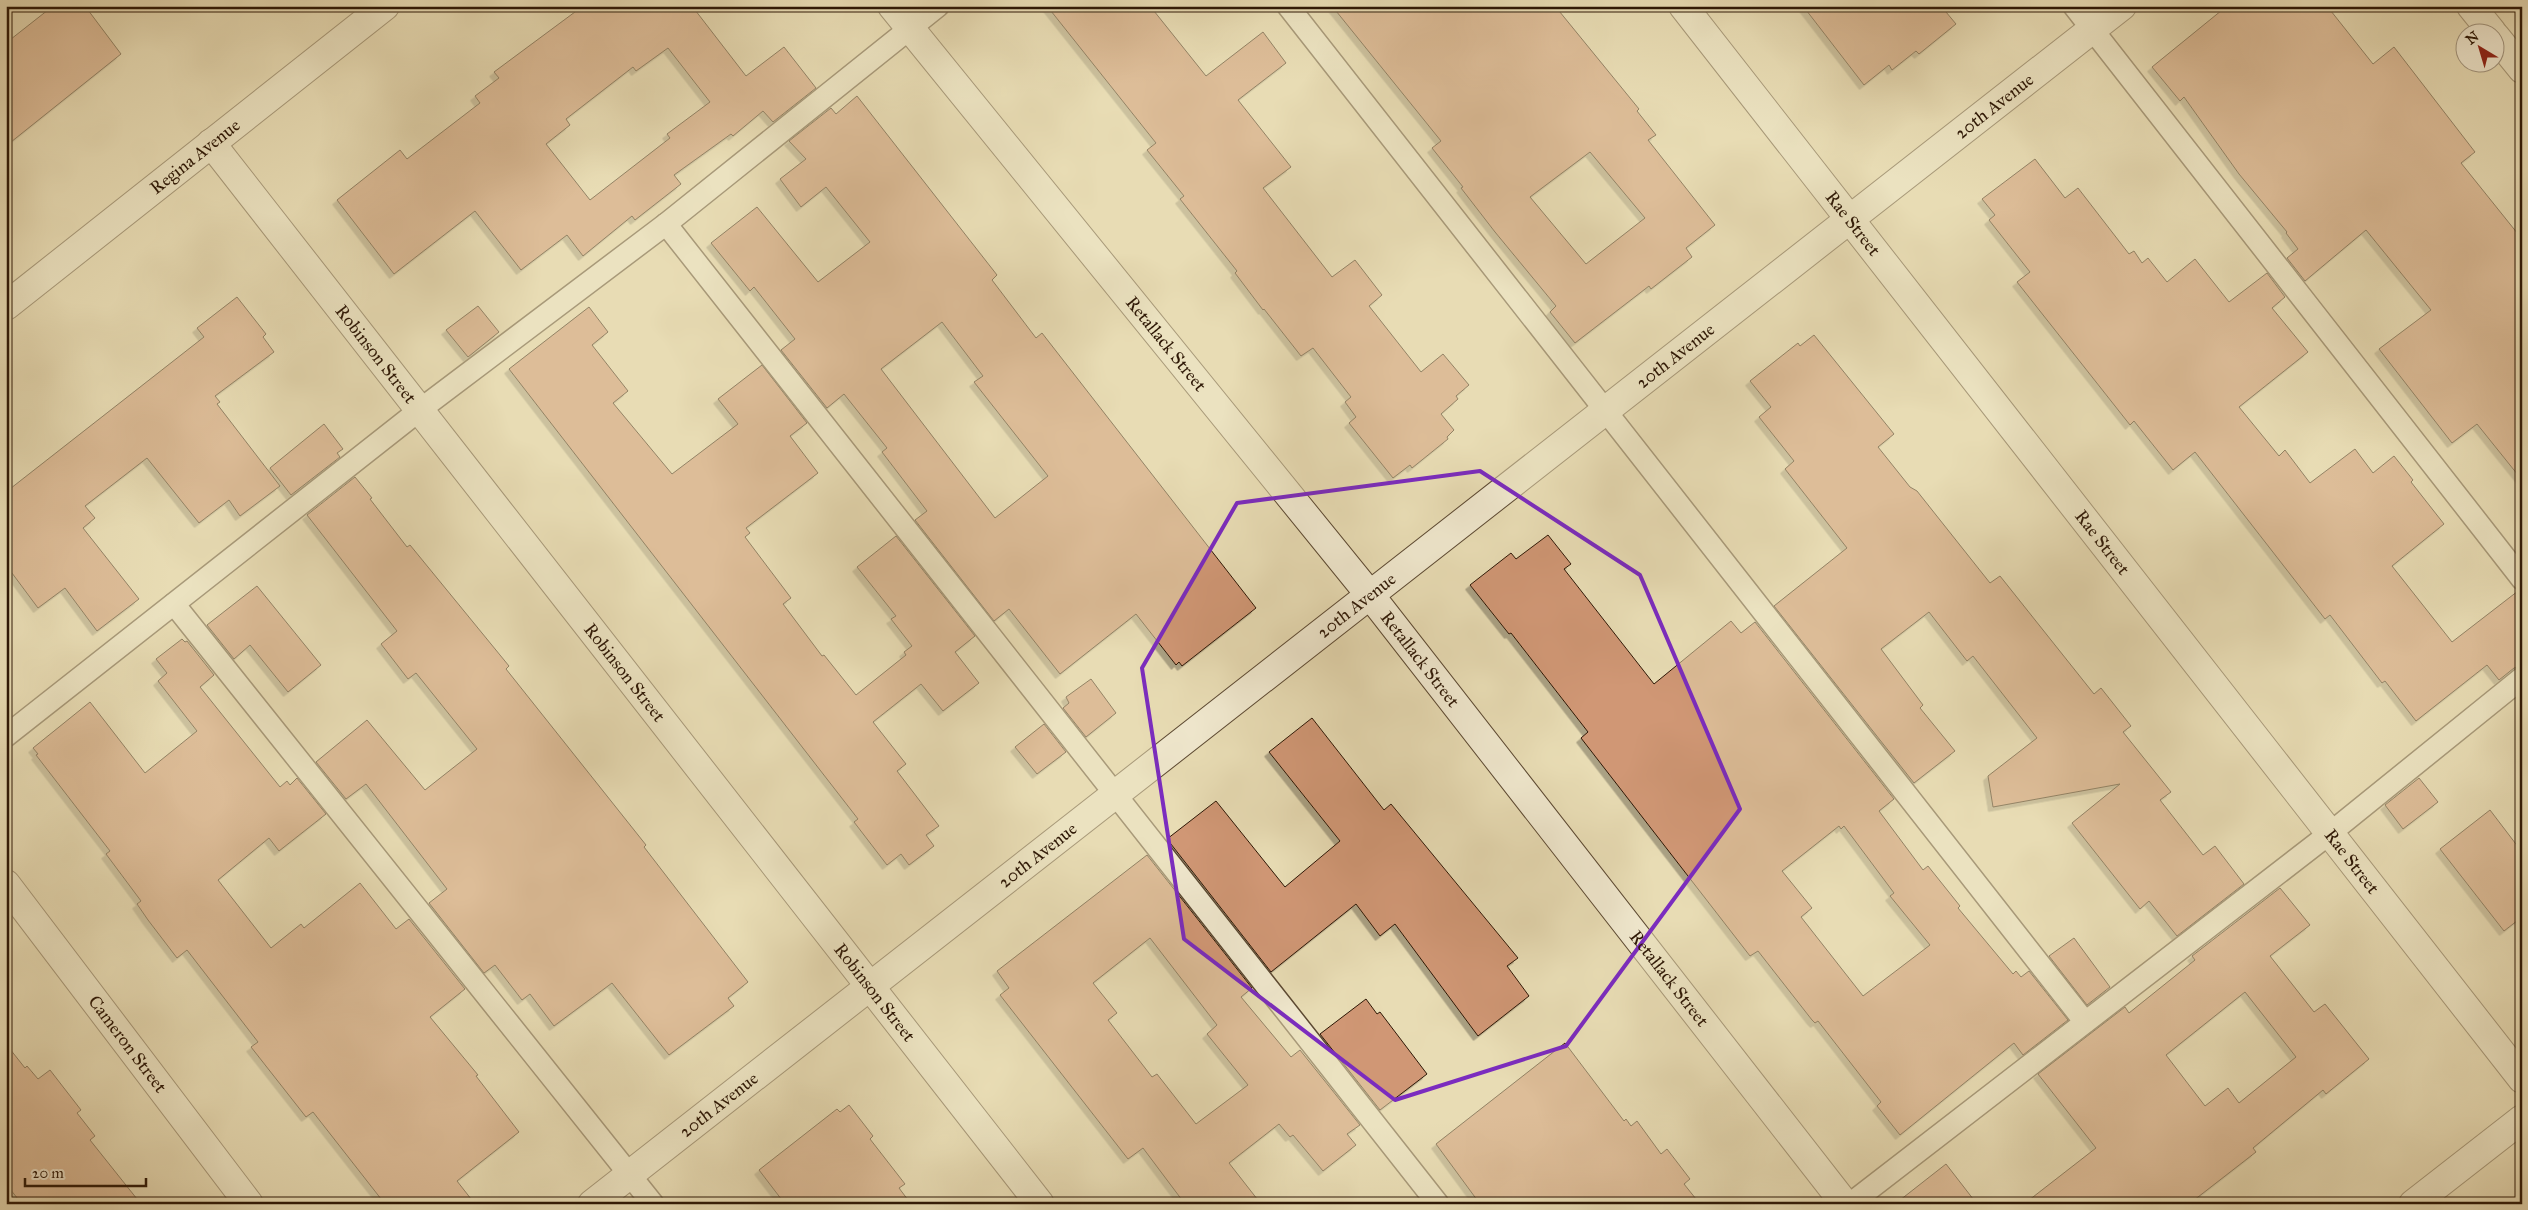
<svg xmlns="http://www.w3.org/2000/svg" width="2528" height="1210" viewBox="0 0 2528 1210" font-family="'IM FELL Great Primer',serif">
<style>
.building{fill:#d09774;stroke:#2e1806;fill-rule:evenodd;filter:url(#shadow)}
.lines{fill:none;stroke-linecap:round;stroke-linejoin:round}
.service-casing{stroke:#5c4932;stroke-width:24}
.minor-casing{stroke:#5c4932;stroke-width:30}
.tertiary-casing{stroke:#5c4932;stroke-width:30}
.service{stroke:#f0e8ce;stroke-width:21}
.minor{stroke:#f0e8ce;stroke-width:28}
.tertiary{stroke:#f0e8ce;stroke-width:28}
.marked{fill:none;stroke:#7b2cbf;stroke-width:4;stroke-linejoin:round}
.labels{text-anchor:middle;stroke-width:4.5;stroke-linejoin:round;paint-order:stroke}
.street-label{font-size:18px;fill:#2e1806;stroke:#f0e8ce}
</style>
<defs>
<filter id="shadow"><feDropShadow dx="-4.5" dy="4.5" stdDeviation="0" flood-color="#0004"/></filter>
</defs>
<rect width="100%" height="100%" fill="#e8dcb4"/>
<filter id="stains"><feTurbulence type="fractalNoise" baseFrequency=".004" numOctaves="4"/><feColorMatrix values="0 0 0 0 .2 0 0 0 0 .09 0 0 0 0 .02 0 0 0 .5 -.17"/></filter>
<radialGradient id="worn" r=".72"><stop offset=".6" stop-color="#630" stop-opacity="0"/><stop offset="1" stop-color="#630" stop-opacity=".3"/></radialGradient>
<g class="building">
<path d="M53,6h32l36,48 -115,92v-103z"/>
<path d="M583,6h109l54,70 38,-29 32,41 -43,34 -10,-11 -30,25 -2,-2 -57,41 7,9 -46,36 -3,-4 -49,40 -16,-21 -46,35 -46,-59 -81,63 -57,-74 63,-50 7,9 73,-56 -5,-7 24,-18 -5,-6zM668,48l42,54 -43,32 3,4 -80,62 -44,-56 24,-19 -4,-6 67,-52 3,4z"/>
<path d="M1047,6h103l56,70 57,-44 23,31 -48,37 53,67 -28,21 69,89 23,-17 27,35 -13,11 52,66 22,-18 26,31 -13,11 2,3 -17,15 13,16 -7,7 1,2 -36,29 -2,-3 -17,13 -44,-55 7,-6 -11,-15 6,-5 -38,-49 -12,8 -37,-47 -1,1 -28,-37 2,-2 -57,-72 4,-3 -37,-46 9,-7z"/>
<path d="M1332,6h223l84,103 -2,2 19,24 -8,5 67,85 -29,23 6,9 -41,32 -2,-3 -74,57 -25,-31 6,-6 -61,-74 -34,-44 2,-1 -31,-39 9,-7zM1590,152l55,66 -59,46 -56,-67z"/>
<path d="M1803,6h138l15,18 -37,30 -3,-3 -24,19 -3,-5 -25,20z"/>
<path d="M2227,6h100l46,58 21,-17 81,105 -14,11 61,76v241l-45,-56 -25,19 -73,-94 52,-39 -65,-80 -61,51 -18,-23 11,-9 -12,-16 1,-1 -48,-58 -55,-77 -4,4 -28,-34z"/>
<path d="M857,96l140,179 -5,5 44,58 6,-5 214,275 -74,58 -3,-4 -3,3 -40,-51 -76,60 -51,-65 -15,12 -79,-101 12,-9 -45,-59 5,-4 -43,-54 -17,14 -46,-58 14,-11 -41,-52 -4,4 -39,-48 46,-36 61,75 52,-40 -44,-55 -25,20 -21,-28 26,-20 -17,-18 42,-33 5,6zM942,322l41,54 -9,6 74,94 -53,42 -114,-149z"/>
<path d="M2035,159l30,39 13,-10 51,66 5,-3 8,12 6,-5 19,24 28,-23 34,43 38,-29 18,24 -13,11 36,44 -69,55 40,49 6,-6 25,33 45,-34 18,24 21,-17 19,24 -2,2 33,42 -52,42 60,76 66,-51h4v75l-8,2 -15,12 -12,-15 -71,56 -31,-40 -3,2 -52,-68 -5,4 -130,-167 -22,18 -39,-49 -4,4 -113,-143 13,-10 -41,-52 6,-5 -13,-16z"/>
<path d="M237,297l29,37 -3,3 11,15 -59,44 5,6 -3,2 63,82 -40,30 -11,-16 -30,23 -52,-65 -62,48 10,12 -12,10 56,71 -42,32 -32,-43 -27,20 -32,-43v-73l198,-155 -7,-9z"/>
<path d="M478,306l21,26 -31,25 -22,-27z"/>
<path d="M589,307l19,25 -16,13 36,46 -15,12 59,71 66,-50 -20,-25 44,-34 45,58 -17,13 28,37 -72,55 4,5 -5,4 46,61 -8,6 39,52 2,-1 32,40 50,-40 -2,-3 8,-6 -21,-27 5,-3 -39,-49 39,-31 79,100 -20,16 24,31 -36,28 -22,-27 -48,38 33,42 -9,7 42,55 -13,9 8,11 -25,19 -8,-11 -14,11 -33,-43 4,-3 -349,-450z"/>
<path d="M1814,335l80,99 -16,13 32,40 7,4 73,92 10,-7 94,118 7,-6 30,38 -8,6 48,60 -11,8 43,55 12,-9 29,38 -67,52 -28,-35 -9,8 -68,-86 48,-39 -127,23 -5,-31 49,-38 -64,-82 -6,5 -38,-49 -48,37 42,56 -3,3 35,43 -41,32 -140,-177 73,-58 -62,-79 9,-8 -35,-44 12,-10 -21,-26 48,-38 2,3z"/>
<path d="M324,424l19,25 -6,4 3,4 -49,38 -21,-27z"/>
<path d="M355,477l17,21 -2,1 37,48 3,-2 99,121 -3,3 140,176 -2,2 104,135 -20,16 6,8 -65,49 -57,-72 -58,43 -24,-32 -8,6 -27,-35 -11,8 -55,-70 18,-14 -81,-105 -20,15 -30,-37 51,-42 58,70 52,-41 -61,-76 -8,6 -27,-35 16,-13 -90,-116z"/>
<path d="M1548,535l23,29 -7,5 90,115 77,-63 10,12 14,-11 139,177 -15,12 44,59 5,-4 32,40 -2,2 55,66 3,-3 5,6 8,-6 39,49 -45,35 -9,-12 -114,92 -23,-29 4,-4 -63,-81 -3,2 -3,-3 -54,-69 -8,5 -169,-218 7,-6 -77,-99 -2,1 -39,-49 41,-32 5,6zM1839,826l2,3 3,-3 50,67 -4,3 40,49 -67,51 -62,-79 11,-9 -30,-37z"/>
<path d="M257,586l64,79 -33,27 -38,-47 -16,14 -27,-34z"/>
<path d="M182,639l3,3 2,-1 27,34 -14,12 80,100 7,-6 3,4 7,-7 29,36 -47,37 -10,-13 -51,42 53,68 30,-24 3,4 56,-45 36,46 13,-10 56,70 -35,28 48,58 -2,1 43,56 -62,49 18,23h-90l-72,-92 -7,5 -55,-70 7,-5 -71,-92 -10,8 -29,-38 -11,-16 4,-3 -35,-47 4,-3 -74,-96 2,-1 -5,-6 57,-46 55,71 52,-42 -39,-50 9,-8 -11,-14z"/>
<path d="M1091,679l25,34 -30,24 -23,-29 6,-5 -3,-6z"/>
<path d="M1312,718l72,92 7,-6 127,154 -11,8 22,30 -51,40 -83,-112 -15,12 -24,-32 -85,68 -104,-133 49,-38 69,86 55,-46 -71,-89z"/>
<path d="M1044,724l22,28 -29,22 -22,-27z"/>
<path d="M2419,778l19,24 -35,27 -18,-24z"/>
<path d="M2490,810l32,42v65l-18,14 -64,-82z"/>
<path d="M1147,855l105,133 -11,9 50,60 9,-7 60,75 -13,9 9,11 -33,26 -30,-36 -3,2 -11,-13 -50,39 32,41h-76l-42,-56 -15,11 -128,-164 9,-7 -12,-17zM1150,938l67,87 -10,9 41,51 -52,39 -39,-50 -5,3 -44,-57 9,-7 -24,-30z"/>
<path d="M2280,888l30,37 -40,31 44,56 11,-8 44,55 -43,35 -3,-4 -70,58 3,4 -67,52h-165l72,-56 -58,-74 87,-67 4,6 66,-53 -3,-4zM2245,992l51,65 -57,46 -11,-15 -23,18 -39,-51z"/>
<path d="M2074,938l36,49 -23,18 -38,-49z"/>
<path d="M1366,999l11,15 3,-2 47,62 -47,36 -60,-76z"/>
<path d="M1565,1043l59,78 2,-2 5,7 6,-5 24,33 6,-5 23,30 -6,5 16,20h-220l-44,-60z"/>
<path d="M6,1044l19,24 2,-2 11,13 12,-9 31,40 -4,3 18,23 -5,4 51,64h-119l-16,-20z"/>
<path d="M849,1105l24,31 -3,3 35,45 -6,4 12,16h-126l-26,-34 78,-61 3,3z"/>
<path d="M1946,1164l31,40h-82z"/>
</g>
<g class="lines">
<g class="service-casing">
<g id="service">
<path d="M1288,6l797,1016"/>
<path d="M2074,6l448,573"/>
<path d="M666,224l772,980"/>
<path d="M174,604l479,600"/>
<path d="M6,736l415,-327 245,-185 272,-218"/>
<path d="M1850,1204l479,-370 193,-156"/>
</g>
</g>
<g class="minor-casing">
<g id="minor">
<path id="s1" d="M892,6l478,589 475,609"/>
<path id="s2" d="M1683,6l839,1073"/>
<path d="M2471,6l21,26"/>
<path d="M2496,37l26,32"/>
<path id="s3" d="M211,143l829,1061"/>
<path id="s4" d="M6,884l243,320"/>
<path id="s5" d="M592,1204l1530,-1198"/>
<path d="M2413,1204l109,-85"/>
</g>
</g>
<g class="tertiary-casing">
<g id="tertiary">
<path id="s6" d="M6,306l379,-300"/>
</g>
</g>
<use href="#service" class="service"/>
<use href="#minor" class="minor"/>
<use href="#tertiary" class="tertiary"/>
</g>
<path d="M0 0H2528V1210H0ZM1480,471l160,104 100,234 -174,237 -171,54 -211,-161 -42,-271 95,-165z" fill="#e8dcb4" fill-opacity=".55" fill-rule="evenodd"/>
<path class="marked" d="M1480,471l160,104 100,234 -174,237 -171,54 -211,-161 -42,-271 95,-165z"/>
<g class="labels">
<g class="street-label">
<text dy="6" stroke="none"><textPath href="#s5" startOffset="1781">20th Avenue</textPath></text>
<text dy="6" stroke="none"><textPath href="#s6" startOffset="241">Regina Avenue</textPath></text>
<text dy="6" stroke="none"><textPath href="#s2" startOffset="276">Rae Street</textPath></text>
<text dy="6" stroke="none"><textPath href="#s1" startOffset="435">Retallack Street</textPath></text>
<text dy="6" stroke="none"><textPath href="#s3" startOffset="268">Robinson Street</textPath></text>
<text dy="6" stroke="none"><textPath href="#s5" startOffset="1376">20th Avenue</textPath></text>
<text dy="6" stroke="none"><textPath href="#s2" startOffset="681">Rae Street</textPath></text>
<text dy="6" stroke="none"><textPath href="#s5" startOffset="971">20th Avenue</textPath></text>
<text dy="6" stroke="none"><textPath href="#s1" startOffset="840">Retallack Street</textPath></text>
<text dy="6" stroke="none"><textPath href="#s3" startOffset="672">Robinson Street</textPath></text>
<text dy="6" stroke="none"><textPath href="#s5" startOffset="566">20th Avenue</textPath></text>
<text dy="6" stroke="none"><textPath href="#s2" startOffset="1086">Rae Street</textPath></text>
<text dy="6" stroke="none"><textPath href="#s1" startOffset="1245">Retallack Street</textPath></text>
<text dy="6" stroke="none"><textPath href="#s3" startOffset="1078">Robinson Street</textPath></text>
<text dy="6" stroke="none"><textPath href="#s4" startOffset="201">Cameron Street</textPath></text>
<text dy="6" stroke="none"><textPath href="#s5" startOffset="161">20th Avenue</textPath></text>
</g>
</g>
<rect width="2528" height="1210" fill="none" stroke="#e8dcb4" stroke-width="25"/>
<rect x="8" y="8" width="2513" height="1195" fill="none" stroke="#2e1806" stroke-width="2.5"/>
<rect x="12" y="12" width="2503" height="1185" fill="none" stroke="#2e1806"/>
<g transform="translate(2480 48) rotate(322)"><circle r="24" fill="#f0e8ce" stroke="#a2957e"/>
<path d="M0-4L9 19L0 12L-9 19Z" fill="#8f2418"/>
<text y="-8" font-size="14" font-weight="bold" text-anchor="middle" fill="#2e1806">N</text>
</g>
<path d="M25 1178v8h121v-8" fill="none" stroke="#2e1806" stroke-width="2.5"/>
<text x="32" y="1178" font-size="15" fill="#2e1806" stroke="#f0e8ce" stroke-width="4" paint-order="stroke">20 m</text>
<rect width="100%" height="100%" filter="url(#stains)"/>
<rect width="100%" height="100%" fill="url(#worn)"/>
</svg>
